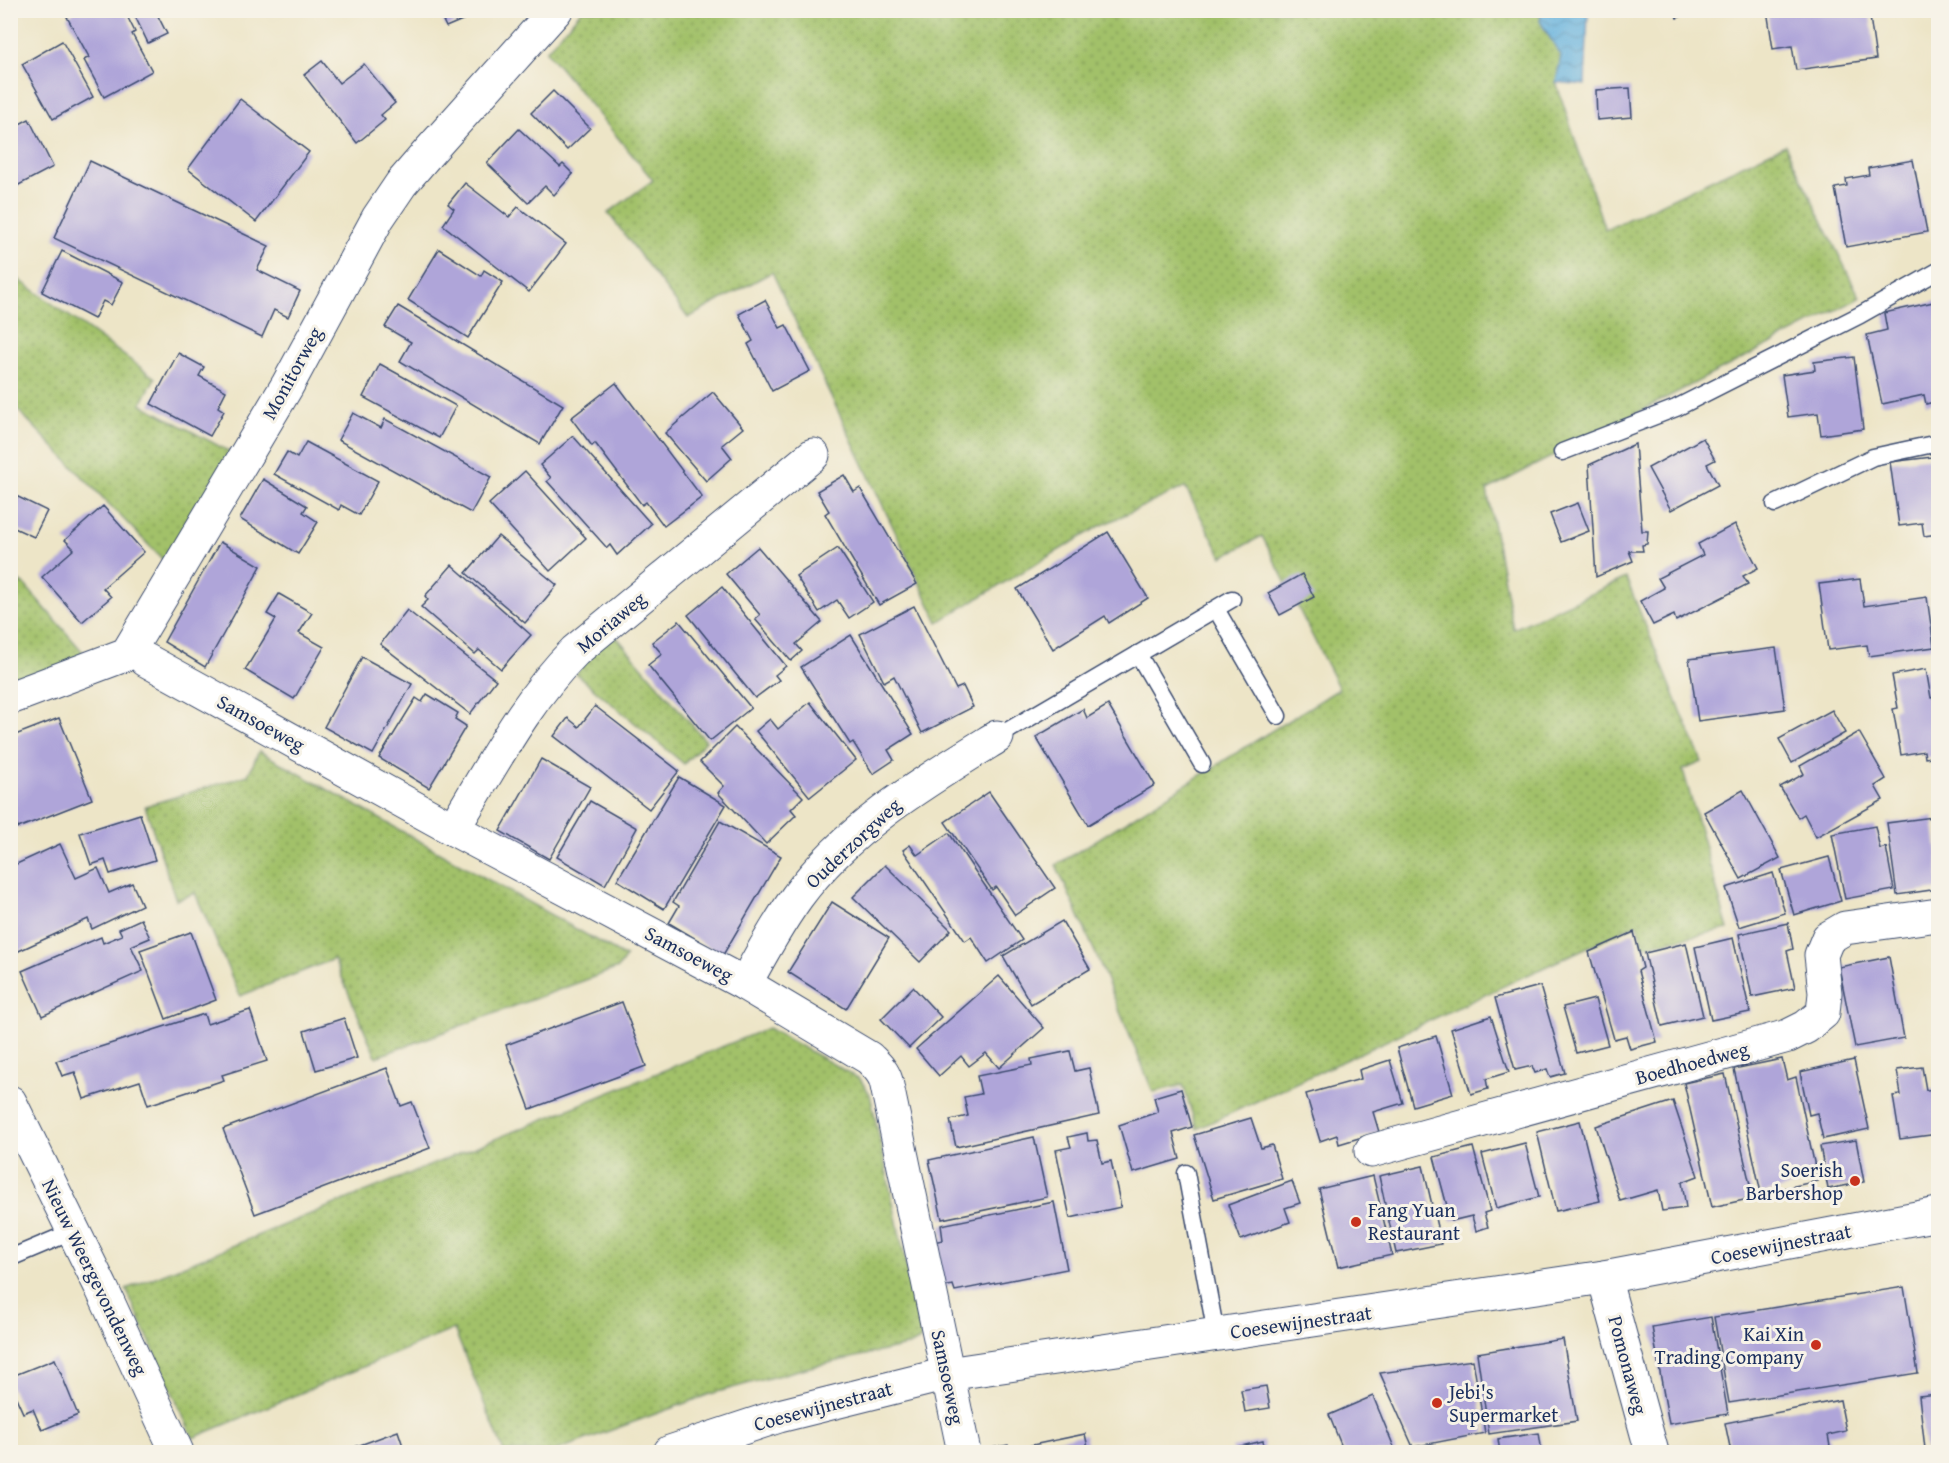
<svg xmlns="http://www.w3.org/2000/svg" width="1949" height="1463" viewBox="0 0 1949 1463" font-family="'Gentium Book Plus',serif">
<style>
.grass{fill:url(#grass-dots);stroke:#5e7864;stroke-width:1.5}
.water{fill:url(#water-waves);stroke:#40709e;stroke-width:1.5}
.building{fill:#afa5d9}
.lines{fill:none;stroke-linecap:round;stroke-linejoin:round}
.service-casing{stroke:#3a4a6e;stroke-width:19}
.minor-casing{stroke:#3a4a6e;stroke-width:35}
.tertiary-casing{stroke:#3a4a6e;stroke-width:35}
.service{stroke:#fff;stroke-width:16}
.minor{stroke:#fff;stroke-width:33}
.tertiary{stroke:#fff;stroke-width:33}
.poi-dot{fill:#c8321e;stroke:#f7f3e8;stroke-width:2}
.labels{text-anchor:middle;stroke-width:6;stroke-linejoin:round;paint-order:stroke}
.street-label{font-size:20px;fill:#1b2f5e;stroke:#f7f3e8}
.poi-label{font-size:20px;fill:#1b2f5e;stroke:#f7f3e8;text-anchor:end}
</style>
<defs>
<pattern id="grass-dots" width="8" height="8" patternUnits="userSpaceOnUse" patternTransform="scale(1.5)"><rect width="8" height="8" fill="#a2c169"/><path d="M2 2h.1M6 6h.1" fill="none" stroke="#839d5a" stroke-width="1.8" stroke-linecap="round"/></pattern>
<pattern id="water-waves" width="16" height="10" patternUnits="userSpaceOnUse" patternTransform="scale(1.5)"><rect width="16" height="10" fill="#64b1dd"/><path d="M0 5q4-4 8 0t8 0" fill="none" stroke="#5290b6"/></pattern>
</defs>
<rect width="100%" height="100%" fill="#f7f3e8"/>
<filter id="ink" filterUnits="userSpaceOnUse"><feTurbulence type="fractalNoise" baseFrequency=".0167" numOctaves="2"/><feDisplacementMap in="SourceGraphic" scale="12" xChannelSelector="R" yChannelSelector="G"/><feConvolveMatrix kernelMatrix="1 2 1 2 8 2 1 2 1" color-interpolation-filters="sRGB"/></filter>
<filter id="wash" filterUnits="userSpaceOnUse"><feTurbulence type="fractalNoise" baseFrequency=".008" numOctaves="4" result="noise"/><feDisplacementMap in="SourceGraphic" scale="24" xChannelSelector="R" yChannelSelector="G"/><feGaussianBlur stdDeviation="1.35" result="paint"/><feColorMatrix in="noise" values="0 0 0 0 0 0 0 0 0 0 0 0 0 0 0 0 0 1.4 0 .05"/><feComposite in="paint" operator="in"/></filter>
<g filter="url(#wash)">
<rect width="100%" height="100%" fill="#ede5c7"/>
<g class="grass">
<path d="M582,10l960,1 -2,10 22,35 -6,26 49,148 180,-85 75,153 -373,192 26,139 113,-51 76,184 -19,8 45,159 -84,17 -7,-22 -440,205 -14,-44 -30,7 -55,-133 -42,-94 283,-176 -77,-153 -40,21 -37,-70 -87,40 -160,95 -166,-350 -84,46 -80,-105 45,-33 -107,-129z"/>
<path d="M10,273l145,105 -14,26 93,50 -67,110 -156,-161z"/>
<path d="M10,576l15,9 70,81 -85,36z"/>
<path d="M615,635l91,106 -22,23 -108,-90 19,-25z"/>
<path d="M259,751l367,206 -8,11 -242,89 -42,-98 -94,37 -45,-103 -19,7 -31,-94 103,-31z"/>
<path d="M768,1028l92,51 10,15 51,241 -1,5 -9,5 -105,23 -96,26 -158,58h-48l-50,-123 -261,109 -67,-149z"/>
</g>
<path class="water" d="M1542,11h46l-3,74 -29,-3 5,-26 -21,-35z"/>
<g id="blocks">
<g class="building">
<path d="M78,10h46l11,22 -3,2 20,37 -48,26 -20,-37 5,-3 -22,-40z"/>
<path d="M132,10h37l-11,6 9,18 -19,9z"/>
<path d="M438,10h34l2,5 -28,12z"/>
<path d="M1674,10h22v1l-19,7z"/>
<path d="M1713,10h17v2l-16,2z"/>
<path d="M1767,10h102l7,49 -80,11 -4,-24 -19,3z"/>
<path d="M62,41l31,56 -40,22 -31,-55z"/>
<path d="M322,61l17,22 25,-19 31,39 -14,12 4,5 -28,23 -53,-68z"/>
<path d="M1630,88l2,29 -35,3 -1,-30z"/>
<path d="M553,91l37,37 -23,22 -36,-37z"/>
<path d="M240,99l69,53 -53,70 -68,-53z"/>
<path d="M29,119l24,48 -40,21 -3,-4v-33l2,-1 -2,-3v-18z"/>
<path d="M519,129l41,38 3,-3 10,10 -19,21 -9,-9 -17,17 -41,-40z"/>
<path d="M1913,160l14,72 -81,15 -11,-59 12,-2 -1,-7 23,-4 -1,-7z"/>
<path d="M90,161l179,85 -12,24 43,21 -12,26 -14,-7 -12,27 -208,-99z"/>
<path d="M465,183l44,34 9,-10 48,37 -37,48 -86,-67 11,-16 -6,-5z"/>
<path d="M439,249l42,27 3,-6 19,12 -35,56 -60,-38z"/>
<path d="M62,251l61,31 -12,23 -8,-4 -9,18 -52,-27z"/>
<path d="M765,300l15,28 6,-3 24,46 -38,20 -24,-47 5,-3 -14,-27z"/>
<path d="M1938,301v100l-12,3 -2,-9 -42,9 -15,-69 20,-5 -3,-17z"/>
<path d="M398,306l165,99 -23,39 -140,-83 11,-19 -26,-15z"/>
<path d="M178,353l26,14 -5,9 27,15 -8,16 6,4 -14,25 -59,-32z"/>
<path d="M1854,357l9,72 -42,6 -3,-22 -30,4 -6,-42 33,-5 -1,-8z"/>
<path d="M380,364l76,42 -17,32 -76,-41z"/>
<path d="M616,383l86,114 -38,29 -18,-24 -4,3 -47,-62 -3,3 -21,-28z"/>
<path d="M713,392l30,36 -21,17 10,13 -26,23 -41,-48z"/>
<path d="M353,413l28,15 4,-9 106,58 -20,36 -133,-73z"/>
<path d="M573,436l78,88 -34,31 -7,-10 -3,3 -60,-67 4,-3 -11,-13z"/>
<path d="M1703,438l12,22 -8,4 11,21 -47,25 -23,-42z"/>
<path d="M306,442l72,39 -19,34 -18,-10 -2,5 -65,-36 13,-22 10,6z"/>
<path d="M1635,444l7,87h6l-1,13 -5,1 1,6h-14l4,10 -37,16 -7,-112z"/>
<path d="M1932,457l4,26 2,-1v52l-14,2 -2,-13 -23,3 -9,-64z"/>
<path d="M525,471l61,67 -36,33 -61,-67z"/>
<path d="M844,475l10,17 6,-4 57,96 -38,21 -54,-91 4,-3 -12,-20z"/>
<path d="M263,479l44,27 -4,6 15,10 -20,32 -58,-35z"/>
<path d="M14,495l33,16 -13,26 -24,-11v-25z"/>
<path d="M1578,503l11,28 -28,11 -11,-28z"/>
<path d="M103,506l41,46 -41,36 8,9 -29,25 -40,-45 32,-28 -9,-9z"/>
<path d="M1735,524l23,44 -15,8 5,8 -72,37 -2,-6 -21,10 -13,-24 24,-13 -6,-10 45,-23 -5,-11z"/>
<path d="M1108,532l40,66 -39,25 -4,-7 -52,33 -36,-60z"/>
<path d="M498,536l59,49 -32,38 -59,-50z"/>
<path d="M220,542l41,24 -56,101 -41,-25z"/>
<path d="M758,547l64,75 -26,22 6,7 -11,10 -36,-42 5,-4 -34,-41z"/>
<path d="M838,548l35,54 -24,16 -12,-18 -18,12 -23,-36z"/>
<path d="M452,565l79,70 -30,34 -22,-19 -4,4 -54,-47 7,-7 -3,-4z"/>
<path d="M1302,574l12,23 -34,18 -12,-22z"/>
<path d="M1860,579l4,27 63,-9 7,50 -65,9 -2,-11 -39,5 -9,-66z"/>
<path d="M722,587l64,79 -11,9 4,5 -24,18 -67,-83z"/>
<path d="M279,594l33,19 -13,20 25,14 -30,52 -49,-29 31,-51 -9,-5z"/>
<path d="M914,606l42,83 7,-3 10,21 -51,26 -28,-57 -10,6 -24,-48z"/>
<path d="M407,610l89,70 -26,34 -90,-70z"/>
<path d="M679,621l72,87 -41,33 -62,-76 14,-11 -10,-12z"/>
<path d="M851,635l62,99 -25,16 6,10 -21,14 -20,-32 -3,2 -49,-77z"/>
<path d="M1776,648l9,61 -87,12 -9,-62z"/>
<path d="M362,657l50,27 -39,70 -49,-27z"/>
<path d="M1926,669l5,29 7,-1v59l-13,2 -1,-7 -23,4 -8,-46 5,-1 -6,-33z"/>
<path d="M427,694l31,19 -3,6 11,7 -37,62 -50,-30 37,-60 6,4z"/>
<path d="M810,702l46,58 -46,37 -54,-66 14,-12 8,10z"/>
<path d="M1108,705l47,80 -67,40 -52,-88 47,-28 4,9z"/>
<path d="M595,706l84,65 -30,38 -95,-73 14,-18 11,9z"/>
<path d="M1832,710l13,23 -53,30 -13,-24z"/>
<path d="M59,718l33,81 -74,29 -5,-13 -3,1v-79z"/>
<path d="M735,727l68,70 -12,12 5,6 -30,29 -48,-51 6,-7 -24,-24z"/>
<path d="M1859,732l27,47 -11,7 8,14 -67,37 -12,-23 -6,4 -18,-31 24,-13 -4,-8z"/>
<path d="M541,759l49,28 -41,72 -49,-28z"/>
<path d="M679,777l47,28 -62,104 -47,-29z"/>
<path d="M1743,790l37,68 -39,21 -37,-67z"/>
<path d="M989,792l66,96 -40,27 -19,-28 -4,3 -47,-68z"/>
<path d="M590,801l47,27 -32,57 -48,-28z"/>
<path d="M140,814l15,46 -45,14 -5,-14 -14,5 -11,-32z"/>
<path d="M1933,817l5,42v30l-41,6 -10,-72z"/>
<path d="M720,821l61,35 -58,99 -54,-32 10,-17 -6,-4z"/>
<path d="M1875,826l5,23 6,-2 8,43 -49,9 -13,-65z"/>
<path d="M949,833l73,107 -34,23 -17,-26 -6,4 -62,-91 7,-5 7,10z"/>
<path d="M60,844l16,34 22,-10 11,25 23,-10 10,22 -50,24 -4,-10 -78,36v-88z"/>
<path d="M1829,857l12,44 -47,14 -13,-45z"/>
<path d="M885,865l66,65 -31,32 -67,-65z"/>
<path d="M1773,873l12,40 -46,14 -13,-39z"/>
<path d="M832,902l57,36 -43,71 -58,-37z"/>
<path d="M141,919l9,19 -19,8 12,25 -101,45 -20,-45 79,-34 2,6 19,-8 -3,-6z"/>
<path d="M1062,921l28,48 -59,35 -28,-48z"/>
<path d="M1788,923l5,26 -6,2 8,37 -43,9 -13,-63z"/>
<path d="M191,932l25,68 -50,19 -26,-69z"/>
<path d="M1634,932l9,36 -5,3 19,71 -27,7 -4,-13 -12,3 -25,-87z"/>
<path d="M1733,938l17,74 -39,8 -16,-73z"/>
<path d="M1686,943l17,73 -41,10 -17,-73z"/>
<path d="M1889,957l15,81 -49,9 -16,-80z"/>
<path d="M999,976l45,52 -45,40 -13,-15 -17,13 -8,-10 -22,20 -23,-27z"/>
<path d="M1540,986l25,87 -15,4 -3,-8 -12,4 -3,-7 -17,4 -20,-72z"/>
<path d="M913,987l28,30 -32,31 -28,-29z"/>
<path d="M1595,999l13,46 -32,8 -13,-46z"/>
<path d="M622,1002l24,64 -116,43 -24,-64z"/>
<path d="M250,1010l17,51 -45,14 2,5 -76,25 -8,-24 -56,18 -9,-27 -13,4 -6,-15 148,-47 3,10z"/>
<path d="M1491,1016l18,56 -23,7 2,10 -17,5 -20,-65z"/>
<path d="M344,1018l13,40 -41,12 -12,-39z"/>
<path d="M1436,1036l17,58 -40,12 -16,-58z"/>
<path d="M1070,1051l5,20 14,-3 10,47 -143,32 -6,-27 18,-4 -4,-19 17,-3 -4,-18 55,-11 -1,-6z"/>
<path d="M1782,1059l5,21 9,-3 22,104 -57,12 -27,-124z"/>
<path d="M1390,1060l13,43 -30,9 6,20 -40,12 -2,-9 -17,6 -14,-47 55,-15 -2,-9z"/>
<path d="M1854,1060l15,69 -46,10 -6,-26 -8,2 -9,-43z"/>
<path d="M1922,1067l4,23 12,-1v45l-38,5 -7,-43 8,-1 -4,-25z"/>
<path d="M387,1068l14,38 11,-4 18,46 -175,66 -32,-85z"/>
<path d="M1725,1074l28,124 -41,9 -28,-124z"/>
<path d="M1181,1089l11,38 -19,6 7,26 -47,14 -14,-48 39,-13 -4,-15z"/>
<path d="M1673,1101l25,75 -16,6 4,26 -24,3 -4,-21 -38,11 -24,-75z"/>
<path d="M1251,1118l10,30 11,-3 10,34 -68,20 -20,-64z"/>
<path d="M1580,1121l20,80 -44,10 -19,-79z"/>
<path d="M1087,1133l1,8 9,-1 5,23 9,-2 10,46 -51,11 -14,-68 15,-3 -3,-10z"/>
<path d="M1034,1137l13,60 -105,22 -13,-59z"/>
<path d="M1856,1140l8,42 -36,7 -8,-43z"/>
<path d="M1525,1143l14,54 -43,11 -14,-54z"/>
<path d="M1473,1147l17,64 -6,2 4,14 -12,4 -4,-15 -21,5 -17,-64z"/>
<path d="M1423,1166l18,78 -45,9 -17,-77z"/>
<path d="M1373,1176l19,79 -54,12 -19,-78z"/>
<path d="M1292,1181l8,22 -15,5 5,14 -49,18 -13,-35z"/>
<path d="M1054,1202l13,67 -112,22 -2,-6 -11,2 -9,-45 10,-2 -2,-15z"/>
<path d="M1904,1287l14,86 -189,30 -15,-86z"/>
<path d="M1711,1317l17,97 -59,10 -17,-97z"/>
<path d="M1563,1339l14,82 -88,13 -12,-81z"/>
<path d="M55,1359l23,56 -36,15 -9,-21 -10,4 -13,-29v-7z"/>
<path d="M1473,1360l12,73 -72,14 -33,-74z"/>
<path d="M1266,1386l4,22 -25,4 -4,-22z"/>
<path d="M1938,1394v54l-13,1 -6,-53z"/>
<path d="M1373,1396l23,56h-52l-15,-37z"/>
<path d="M1840,1400l6,31 -18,4 3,17h-100l-6,-29z"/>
<path d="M398,1431l7,21h-64z"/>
<path d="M1539,1433l3,19h-42l-2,-13z"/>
<path d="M1085,1434l4,18h-103v-3l22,-4 1,5z"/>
<path d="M1263,1441l2,11h-32l-1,-4z"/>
<path d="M1851,1448l1,4h-18z"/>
</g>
</g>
</g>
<g filter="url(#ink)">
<use href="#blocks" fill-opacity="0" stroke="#3a4a6e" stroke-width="1.5"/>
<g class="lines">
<g class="service-casing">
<g id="service">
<path d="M1562,452l114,-44 184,-93 78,-44"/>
<path d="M1775,504l98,-47 65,-14"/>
<path d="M1216,609l62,107"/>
<path d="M1138,654l64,110"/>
<path d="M997,737l235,-138"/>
<path d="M1186,1173l30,161"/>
<path d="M10,1258l64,-27"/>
</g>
</g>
<g class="minor-casing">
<g id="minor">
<path d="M146,660l307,169 292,155 124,74c7,7 14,13 17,23l78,371"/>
<path d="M10,698l117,-44 160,-268 91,-168 23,-34 26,-30 129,-144"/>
<path d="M453,829c38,-61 71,-127 122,-178l238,-196"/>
<path d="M745,984c16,-30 32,-59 52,-87 51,-70 127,-115 200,-160"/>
<path d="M1371,1151l417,-115 18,-9 17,-14 2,-20 -4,-38 7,-17 17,-10 93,-13"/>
<path d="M1604,1277l48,175"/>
</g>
</g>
<g class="tertiary-casing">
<g id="tertiary">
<path d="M10,1102l91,185 76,165"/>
<path d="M670,1452l109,-36 168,-42 657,-97 334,-63"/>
</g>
</g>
<use href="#service" class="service"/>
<use href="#minor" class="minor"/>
<use href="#tertiary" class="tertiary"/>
</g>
</g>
<g class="poi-dot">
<circle cx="1855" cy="1181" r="6"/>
<circle cx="1356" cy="1222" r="6"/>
<circle cx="1816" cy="1345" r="6"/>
<circle cx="1437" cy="1403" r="6"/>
</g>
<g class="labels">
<g class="street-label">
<text transform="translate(292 373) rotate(-61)" y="7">Monitorweg</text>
<text transform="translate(611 622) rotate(-40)" y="7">Moriaweg</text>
<text transform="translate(261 723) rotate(29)" y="7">Samsoeweg</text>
<text transform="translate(853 843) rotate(-43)" y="7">Ouderzorgweg</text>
<text transform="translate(689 954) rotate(28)" y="7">Samsoeweg</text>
<text transform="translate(1692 1063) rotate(-15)" y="7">Boedhoedweg</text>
<text transform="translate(1781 1244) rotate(-11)" y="7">Coesewijnestraat</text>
<text transform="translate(95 1277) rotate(64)" y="7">Nieuw Weergevondenweg</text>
<text transform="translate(1301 1322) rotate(-8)" y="7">Coesewijnestraat</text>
<text transform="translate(1628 1365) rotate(75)" y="7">Pomonaweg</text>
<text transform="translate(948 1377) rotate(78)" y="7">Samsoeweg</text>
<text transform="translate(823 1406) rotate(-15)" y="7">Coesewijnestraat</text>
</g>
<g class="poi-label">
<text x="1843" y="1177">Soerish<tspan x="1843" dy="23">Barbershop</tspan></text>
<text x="1368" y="1217" text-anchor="start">Fang Yuan<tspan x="1368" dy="23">Restaurant</tspan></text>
<text x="1804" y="1341">Kai Xin<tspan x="1804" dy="23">Trading Company</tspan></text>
<text x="1449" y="1399" text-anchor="start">Jebi's<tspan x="1449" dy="23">Supermarket</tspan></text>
</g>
</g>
<rect width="1949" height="1463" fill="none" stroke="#f7f3e8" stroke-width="36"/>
</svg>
